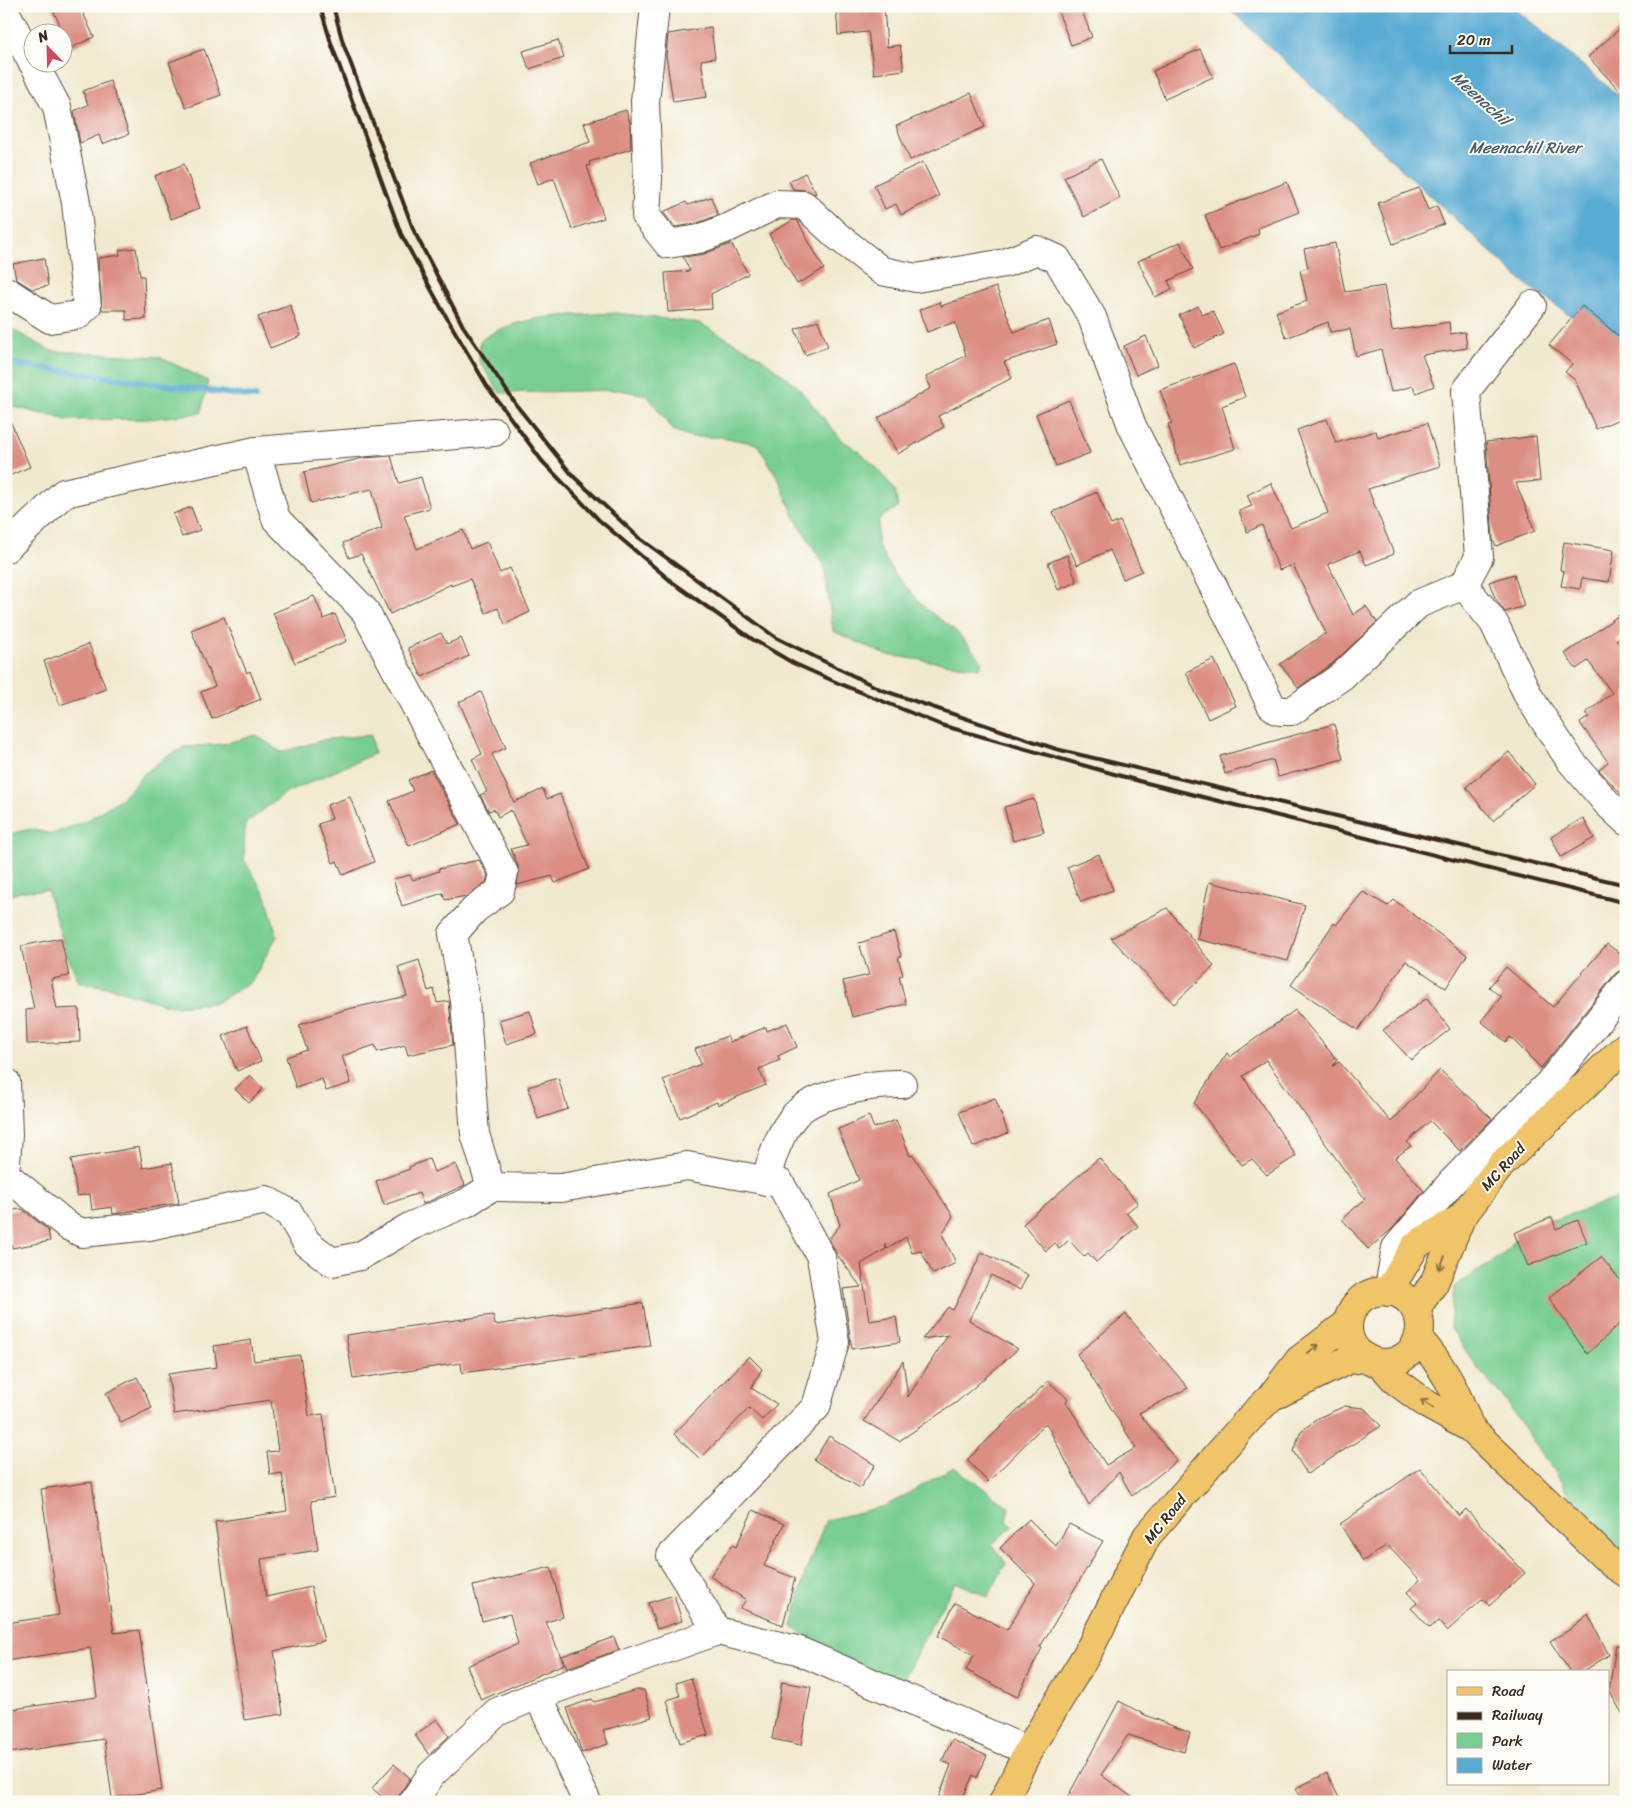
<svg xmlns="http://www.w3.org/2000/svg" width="1632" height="1808" viewBox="0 0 1632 1808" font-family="Sriracha,sans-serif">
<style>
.green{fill:#78ce92;stroke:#5a7c58}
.water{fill:#58abd3;stroke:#4a6a78}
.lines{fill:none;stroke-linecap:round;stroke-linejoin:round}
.stream{stroke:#58abd3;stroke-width:6}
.building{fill:#dc8e82}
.minor-casing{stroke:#564739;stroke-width:30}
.major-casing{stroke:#564739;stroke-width:30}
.minor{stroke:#fff;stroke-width:28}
.major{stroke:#f0c469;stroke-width:28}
.rail{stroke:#3b2a1e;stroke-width:4}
.oneway{stroke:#8c6f40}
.labels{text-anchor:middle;stroke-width:4;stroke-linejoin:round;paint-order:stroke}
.street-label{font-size:15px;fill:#3b2a1e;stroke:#fdfcf7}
.water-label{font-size:16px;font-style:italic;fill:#475e66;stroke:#fdfcf7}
</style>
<rect width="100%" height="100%" fill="#fdfcf7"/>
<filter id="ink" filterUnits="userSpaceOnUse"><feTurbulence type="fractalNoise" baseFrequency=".02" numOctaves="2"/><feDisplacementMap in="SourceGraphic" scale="10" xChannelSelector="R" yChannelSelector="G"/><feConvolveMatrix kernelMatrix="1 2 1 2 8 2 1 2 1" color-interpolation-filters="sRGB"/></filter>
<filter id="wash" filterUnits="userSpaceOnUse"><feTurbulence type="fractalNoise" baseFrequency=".0096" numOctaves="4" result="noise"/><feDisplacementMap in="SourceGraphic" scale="20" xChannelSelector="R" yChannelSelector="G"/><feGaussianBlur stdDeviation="1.12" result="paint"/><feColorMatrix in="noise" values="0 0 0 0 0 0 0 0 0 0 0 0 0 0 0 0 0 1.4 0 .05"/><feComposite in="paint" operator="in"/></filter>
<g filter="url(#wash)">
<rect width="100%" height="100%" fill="#f1e9cf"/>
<g class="green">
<path d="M616,313l83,10 58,32 38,29 47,56 18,12 19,18 16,21 3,16 -19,12 -2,25 16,28 33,37 30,22 26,30 -2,7 -94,-13 -53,-24 -9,-66 -30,-49 -16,-38 -21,-34 -36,-7h-28l-19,-6 -27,-36 -28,-5 -119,3 -21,-32 1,-20c37,-28 91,-25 136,-28z"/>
<path d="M6,326l45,25 109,6 48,24 -7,32 -53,6 -81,1 -61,-15z"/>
<path d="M256,735l25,17 46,-13 44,-4 3,19 -90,40 -39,30 -1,36 22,36 11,40 -25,45 -36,22 -46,3 -58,-18 -33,-6 -12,-27 -20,-65 -24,1 -17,6v-62l24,-6 22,5 36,-14 35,-23 21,-23 22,-17 19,-10 38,-3z"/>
<path d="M1626,1195v369l-19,-15 -103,-151 -26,-29 -28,-42 4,-40 51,-34 15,-21z"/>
<path d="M954,1467l55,40 -3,14 7,5 -21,18 14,19 -18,34 -32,-15 -30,52 -25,51 -63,-27 -46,-31 13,-54 21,-53 60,-14z"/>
</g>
<path class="water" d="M1226,6h286l114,96v253l-103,-73z"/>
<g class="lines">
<path class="stream" d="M6,363l249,34"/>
</g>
<g id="blocks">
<g class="building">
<path d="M51,6h29l14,31 -23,11z"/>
<path d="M836,6h48l3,41 13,-2 4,25 -30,4 -6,-42 -30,3z"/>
<path d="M1056,6h24l12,31 -21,8z"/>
<path d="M1626,23v74l-38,-40z"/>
<path d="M711,27l4,31 -14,2 6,37 -34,5 -7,-47 2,-21z"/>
<path d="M558,40l6,18 -35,11 -6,-18z"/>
<path d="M204,49l17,46 -35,13 -17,-46z"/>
<path d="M1200,49l13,28 -48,22 -12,-28z"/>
<path d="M110,81l19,53 -27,10 -3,-9 -19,8 -6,-32 14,-6 -5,-14z"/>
<path d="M971,93l14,34 -75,33 -14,-34z"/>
<path d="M626,110l4,13 1,26 -42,13 1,3 -3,1 17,52 -32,11 -18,-51 -16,6 -8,-21 60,-21 -6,-19z"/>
<path d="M1101,159l19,39 -36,19 -20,-40z"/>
<path d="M923,162l16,34 -38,19 -5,-11 -11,5 -11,-24z"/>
<path d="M184,164l16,44 -29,11 -16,-43z"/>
<path d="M805,173l11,20 -1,1 -10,-4 -12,-1 -4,-8z"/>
<path d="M1287,182l12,30 -41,16 1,6 -40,16 -14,-35z"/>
<path d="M1419,188l9,22 9,-4 7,18 -51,20 -15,-41z"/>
<path d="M711,197l7,18 -23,9 -20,3 -12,-15 23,-10 2,3z"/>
<path d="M793,220h4l27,49 -27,15 -28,-50z"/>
<path d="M1180,242l13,27 -25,12 4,8 -17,8 -17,-36z"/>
<path d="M1335,243l10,49 39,-6 8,45 57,-9 1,12 15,-2 2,16 -45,7 12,31 -18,7 -3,-7 -22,6 -10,-43 -25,7 -6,-27 -20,3 -2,-10 -42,16 -10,-26 31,-11 -7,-31 8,-2 -4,-19z"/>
<path d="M730,244l2,1 16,29 -37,20 1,15 -44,3 -3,-39 25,-2 -7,-14 21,-3z"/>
<path d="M136,248l4,28h4l2,43 -20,1v-10h-24l-4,-52 22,-3 -1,-5z"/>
<path d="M44,258l4,28 -16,3 -16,-10 -3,-15z"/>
<path d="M996,287l18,45 35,-12 8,24 -53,18 8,16 -74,38 6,11 -46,27 -20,-36 53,-30 -5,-11 40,-22 -11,-33 -28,10 -8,-22 21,-8 1,4z"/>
<path d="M290,305l11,31 -31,12 -12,-31z"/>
<path d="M1198,306l4,9 11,-4 11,23 -30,14 -15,-33z"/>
<path d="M1582,306l44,36v74l-30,13 -21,-49 -10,-8 7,-8 -23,-19z"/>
<path d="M818,320l10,27 -23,8 -10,-26z"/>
<path d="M1146,336l12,29 -22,10 -12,-29z"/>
<path d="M1234,364l11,33 -23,9 13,43 -55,16 -12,-41 4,-1 -12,-33z"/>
<path d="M1069,400l21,53 -34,13 -20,-52z"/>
<path d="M6,411l24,56 -24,10z"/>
<path d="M1327,419l9,24 40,-12 2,7 49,-15 13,43 -72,23 26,65 -28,11 -6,-14 -32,13 25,51 13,-9 11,16 -45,42 -34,24 -18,-24 46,-31 -33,-68 -14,5 -17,-45 -15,7 -8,-21 13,-5 -5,-11 24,-12 20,45 37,-15 -31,-83z"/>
<path d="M1536,436l4,45 -24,2 19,48 -39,15 -3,-6 -7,-98z"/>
<path d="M391,456l8,27 22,-6 9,31 -26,7 13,34 46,-19 7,19 17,-7 13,31 10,-5 20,44 -25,12 -7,-16 -12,5 -16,-34 -19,7v-2l-61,30 -29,-60 -12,4 -6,-15 39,-15 -10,-39 -61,14 -7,-31 59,-14z"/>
<path d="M1097,492l14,33 9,-4 22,50 -19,8 -13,-29 -33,15 -24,-53z"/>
<path d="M191,507l9,23 -18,7 -9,-23z"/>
<path d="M1564,542l50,8 -5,32 -27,-4 -2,11 -19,-3 3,-15 -4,-1z"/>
<path d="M1067,555l10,27 -19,8 -10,-27z"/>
<path d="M1514,574l10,32 -19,6 -10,-14 -6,-16z"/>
<path d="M314,596l10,23 11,-5 12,27 -52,22 -22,-50z"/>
<path d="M1626,610v23l-10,7 10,12v147l-27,-29 9,-8 -28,-39 9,-6 -3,-4 26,-20 -24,-32 -12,8 -11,-15z"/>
<path d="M224,617l23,56 3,-2 11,28 -49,20 -11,-27 14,-6 -24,-56z"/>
<path d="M441,633l6,11 14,-6 8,18 -47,21 -14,-29z"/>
<path d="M89,644l17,45 -46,16 -16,-44z"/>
<path d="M1214,659l22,47 -28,13 -22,-47z"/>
<path d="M481,692l25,56 -14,6 22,48 29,-13 4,10 13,-5 29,75 -34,14 -3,-7 -35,9 1,-19 -7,-17 16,-4 -16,-35 -13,7 -4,-8 -5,2 -9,-16 7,-3 -15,-33 10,-5 -23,-52z"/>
<path d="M1334,724l9,35 -65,18 -5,-17 -48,14 -5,-18z"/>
<path d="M1509,752l26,32 -42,37 -27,-34z"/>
<path d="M431,770l29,54 -51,22 -20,-45 24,-10 -5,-11z"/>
<path d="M350,797l24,65 -31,13 -6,-14 -4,2 -15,-39 14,-5 -5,-14z"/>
<path d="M1034,799l10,33 -31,9 -9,-34z"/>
<path d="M1583,818l11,20 -33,19 -10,-20z"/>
<path d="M1099,854l14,36 -32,12 -14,-35z"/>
<path d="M479,860l9,15 -2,7 -19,14 -22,4 -2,-7 -41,13 -9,-27 17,-4 3,5 26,-9 -1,-2z"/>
<path d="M1209,882l96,23 -17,56 -91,-22z"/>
<path d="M1363,892l25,14 6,-6 73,55 -21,33 -40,-27 -48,69 -67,-45 43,-62 2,2z"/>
<path d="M1167,908l47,58 -40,38 -63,-66z"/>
<path d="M894,932l7,24 -3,2 5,17 -4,1 7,28 -54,13 -9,-36 26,-6 -10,-32z"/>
<path d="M61,938l8,38 -18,3 6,30 22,-1 1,34 -53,2 -1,-34 8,-1 -13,-63z"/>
<path d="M1607,944l19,14v7l-12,10 -73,93 -31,-31 -4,5 -25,-21 20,-24 -12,-10 17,-20 47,40z"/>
<path d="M419,960l9,31 6,-2 3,14 12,-2 4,44 -45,10 -3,-10 -28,7 -2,-7 -33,11 9,27 -25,8 -4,-12 -26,9 -10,-31 21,-7 -8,-25 45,-15 63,-14 -9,-29z"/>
<path d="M1427,998l23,31 -39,31 -28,-30z"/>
<path d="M1295,1010l42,50 -4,6 6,-4 52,60 49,-52 52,49 -32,32 -30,-30 -23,21 4,4 -16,12 29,33 -31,37 -25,21 -26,-30 23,-20 -99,-139 -23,16 53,80 -29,19 -15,-16 -10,6 -48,-62 33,-50 3,4z"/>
<path d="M530,1011l7,23 -31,10 -7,-24z"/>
<path d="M787,1023l10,24 -19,9 2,4 -21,9 7,16 -48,20 -1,-3 -37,16 -17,-38 38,-16 -6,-15 32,-13 3,6 36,-15 1,4z"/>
<path d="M247,1026l14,35 -24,10 -14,-35z"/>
<path d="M250,1075l13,14 -14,14 -14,-14z"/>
<path d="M558,1078l10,31 -30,10 -10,-32z"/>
<path d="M995,1098l13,35 -35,14 -14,-35z"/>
<path d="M869,1116l5,12 22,-8 14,36 3,-1 40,61 -11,18 14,29 -23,11 -12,-23 -9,2 -6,-16 -19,12 -2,-5 1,5 -25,15 8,57 27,-4 4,25 -48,7 -9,-60 18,-2 -25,-34 -7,-14 11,-14 -10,-31 29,-14 -21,-51z"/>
<path d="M139,1147l4,21 29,-5 7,40 -66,11 -1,-7 -20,3 -2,-16 -13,2 -6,-37z"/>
<path d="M1099,1158l39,45 -12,10 12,13 -42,36 -8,-9 -4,4 -15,-17 -10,9 -4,-6 -9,8 -23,-27z"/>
<path d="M429,1159l5,13 22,-8 9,21 -42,19 -4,-11 -35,12 -8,-24 34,-12 -1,-2z"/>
<path d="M22,1209l26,21 2,11 -38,7 -6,-37z"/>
<path d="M1552,1217l4,12 22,-9 9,22 -59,24 -14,-33z"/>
<path d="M982,1252l46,23 -8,15 -29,-15 -22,45 49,29 -61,53 -58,39 -35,-20 39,-60 5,36 40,-62 -26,4 26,-32 5,3z"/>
<path d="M1601,1257l25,30v31l-39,36 -38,-56z"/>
<path d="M643,1303l7,43 -188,27 -1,-10 -108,16 -7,-44 147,-20 2,10z"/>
<path d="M1126,1314l62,74 -49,25 38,48 -45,35 -13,-24 -30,33 -43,-82 -58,59 -21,-22 81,-79 20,18 -2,3 40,63 30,-17 -59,-94z"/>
<path d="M251,1340l3,21 46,-6 9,61 14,-2 12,83 -24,4 7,49 -57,9 5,38 45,-10 13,54 -50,10 9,63 -39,6 -29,-198 72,-11 -5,-38 -12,2 -3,-23 11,-1 -7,-51 -97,14 -6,-40 49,-7 -3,-21z"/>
<path d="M749,1356l13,13 -11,19 26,16 -15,16 -13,-12 -49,51 -26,-25z"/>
<path d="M137,1377l15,31 -31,15 -15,-30z"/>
<path d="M1345,1406l19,2 17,18 -74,48 -14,-23 8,-20 19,-14z"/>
<path d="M829,1436l46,29 -15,23 -46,-28z"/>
<path d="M1420,1468l39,48 7,-7 59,64 -36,33 -6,-7 -36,32 -9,-10 -8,7 -19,-20 6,-5 -10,-11 13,-12 -33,-35 -24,16 -23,-37z"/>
<path d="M92,1482l22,151 25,-3 23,160 -50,8 -8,-59 -95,14 -3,-16v-27l91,-13 -7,-49 -84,13v-38l53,-8 -18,-126z"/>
<path d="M753,1510l31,14 -20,42 31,12 -12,47 -43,-17 6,-8 -36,-24 22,-31 4,2z"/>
<path d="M1029,1519l27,27 13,-22 34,17 -63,106 2,1 -25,49 -51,-27 8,-15 -36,-19 17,-33 52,27 28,-47 -35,-35z"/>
<path d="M551,1567l12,50 -17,5 18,42 -83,36 -14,-34 51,-22 -8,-30 -28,7 -9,-35z"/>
<path d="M674,1595l8,26 -25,8 -9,-26z"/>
<path d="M1588,1614l21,41 -27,17h-12l-20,-31 19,-11z"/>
<path d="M614,1637l5,13 -52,18 -5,-12z"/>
<path d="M1616,1645l10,1v74l-17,-29z"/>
<path d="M691,1678l17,57 -28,8 -13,-43 13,-4 -4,-13z"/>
<path d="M782,1682l29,5 -10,58 -29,-6z"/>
<path d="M637,1690h7l8,27 -49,13 5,14 -26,9 -15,-45 25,-9 2,3z"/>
<path d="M1119,1701l24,13 47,19 -6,19 -56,-17 -27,40 38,27h-74z"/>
<path d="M437,1719l12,17 -20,19 -14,-20z"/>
<path d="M952,1740l35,16 -10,22 -4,-3 -12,27h-24l14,-37 -9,-4z"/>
<path d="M394,1764l16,14 -15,24h-7l-16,-14z"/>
<path d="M1327,1773l14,29h-38l-7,-14z"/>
</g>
</g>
</g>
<g filter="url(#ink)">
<use href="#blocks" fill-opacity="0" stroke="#564739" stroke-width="1"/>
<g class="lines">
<g class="minor-casing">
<g id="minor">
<path d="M655,6l-10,96 3,77 -2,37 22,28 31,-5 31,-12 47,-23 27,1 32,30 46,36 34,7 89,-15 32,-13 20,9 35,58 40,109 107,211 32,68 8,6h13l50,-35 76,-72 46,-19 30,38 35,74 41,63 37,43 19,18"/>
<path d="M6,13l26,49"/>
<path d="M6,291l44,28 28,-4 9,-9 -11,-103 -19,-96 -24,-45"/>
<path d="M256,451l238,-19"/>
<path d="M6,548l58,-55 192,-42 20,68 89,92 139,262 -4,18 -26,19 -21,24 12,67 10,133 16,53 70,1 126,-22 93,17 41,74 14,85 -19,65 -145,149 46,75 80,19 231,101"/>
<path d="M1464,585l15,-28 -13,-166 66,-86"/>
<path d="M6,1082l2,52 -2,29"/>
<path d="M6,1175l62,51 14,7 67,-7 117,-26 23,13 18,30 25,19 28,-6 51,-30 55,-23 25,-16"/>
<path d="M766,1181c5,-23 14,-49 30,-67 20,-21 78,-31 106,-30"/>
<path d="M1389,1288l7,-40 56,-66 99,-101 75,-96"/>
<path d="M538,1695l49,107"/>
<path d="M413,1802l18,-27 66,-63 36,-15 184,-66"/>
</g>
</g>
<g class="major-casing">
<g id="major">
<circle cx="1384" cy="1327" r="36"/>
<path d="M1388,1292l28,-47 45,-27 40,-53 125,-119"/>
<path d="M1415,1310l19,-27 27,-65"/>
<path d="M1418,1338c25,28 39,54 52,90"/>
<path d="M1380,1363l17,19 31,23 42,23 142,136 14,9"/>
<path d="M1278,1394l70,-34 17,-2"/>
<path d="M1003,1802l25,-51 59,-97 60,-118 101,-116 22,-22 29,-38 49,-37"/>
</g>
</g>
<use href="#minor" class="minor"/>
<use href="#major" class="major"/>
<g class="rail">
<path d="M320,6l11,37 70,191 43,79 43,73 55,75 57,59 73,62 80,57 41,24 45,20 103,42 198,56 487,122"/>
<path d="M333,6l10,37 71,188 49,95 54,80 56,70 65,61 137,100 107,53 174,59 570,136"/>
</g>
</g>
<defs><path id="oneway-shaft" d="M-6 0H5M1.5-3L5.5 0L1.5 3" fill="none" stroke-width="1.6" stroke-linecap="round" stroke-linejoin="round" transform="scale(1.25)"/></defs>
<g class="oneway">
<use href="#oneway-shaft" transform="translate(1442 1263) rotate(113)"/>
<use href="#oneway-shaft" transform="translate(1313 1349) rotate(-37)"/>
<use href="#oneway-shaft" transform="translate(1427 1404) rotate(-146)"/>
</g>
</g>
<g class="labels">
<g class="street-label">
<text transform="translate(1503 1167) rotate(-48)" y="5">MC Road</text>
<text transform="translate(1165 1519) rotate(-51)" y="5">MC Road</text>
</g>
<g class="water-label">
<text transform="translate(1481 98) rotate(42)" y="6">Meenachil</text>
<text x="1525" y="153">Meenachil River</text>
</g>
</g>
<rect width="1632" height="1808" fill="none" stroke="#fdfcf7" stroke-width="25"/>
<rect x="1447" y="1670" width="162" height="115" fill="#fdfcf7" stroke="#afa8a0"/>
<rect x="1457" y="1687" width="25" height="8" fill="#f0c469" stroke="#afa8a0"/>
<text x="1492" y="1696" font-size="15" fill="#3b2a1e">Road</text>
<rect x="1457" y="1712" width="25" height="8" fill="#3b2a1e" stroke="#afa8a0"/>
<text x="1492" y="1720" font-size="15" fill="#3b2a1e">Railway</text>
<rect x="1457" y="1733" width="25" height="15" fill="#78ce92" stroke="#afa8a0"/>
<text x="1492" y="1746" font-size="15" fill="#3b2a1e">Park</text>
<rect x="1457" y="1758" width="25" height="15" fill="#58abd3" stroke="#afa8a0"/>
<text x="1492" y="1770" font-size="15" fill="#3b2a1e">Water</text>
<g transform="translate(48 48) rotate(337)"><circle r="24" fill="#fdfcf7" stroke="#afa8a0"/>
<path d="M0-4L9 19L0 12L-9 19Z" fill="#d1495b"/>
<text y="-8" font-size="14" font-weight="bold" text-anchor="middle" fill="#3b2a1e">N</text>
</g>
<path d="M1450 45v8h62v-8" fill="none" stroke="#3b2a1e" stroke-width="2.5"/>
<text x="1457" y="45" font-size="15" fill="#3b2a1e" stroke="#fdfcf7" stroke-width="4" paint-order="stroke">20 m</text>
</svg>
